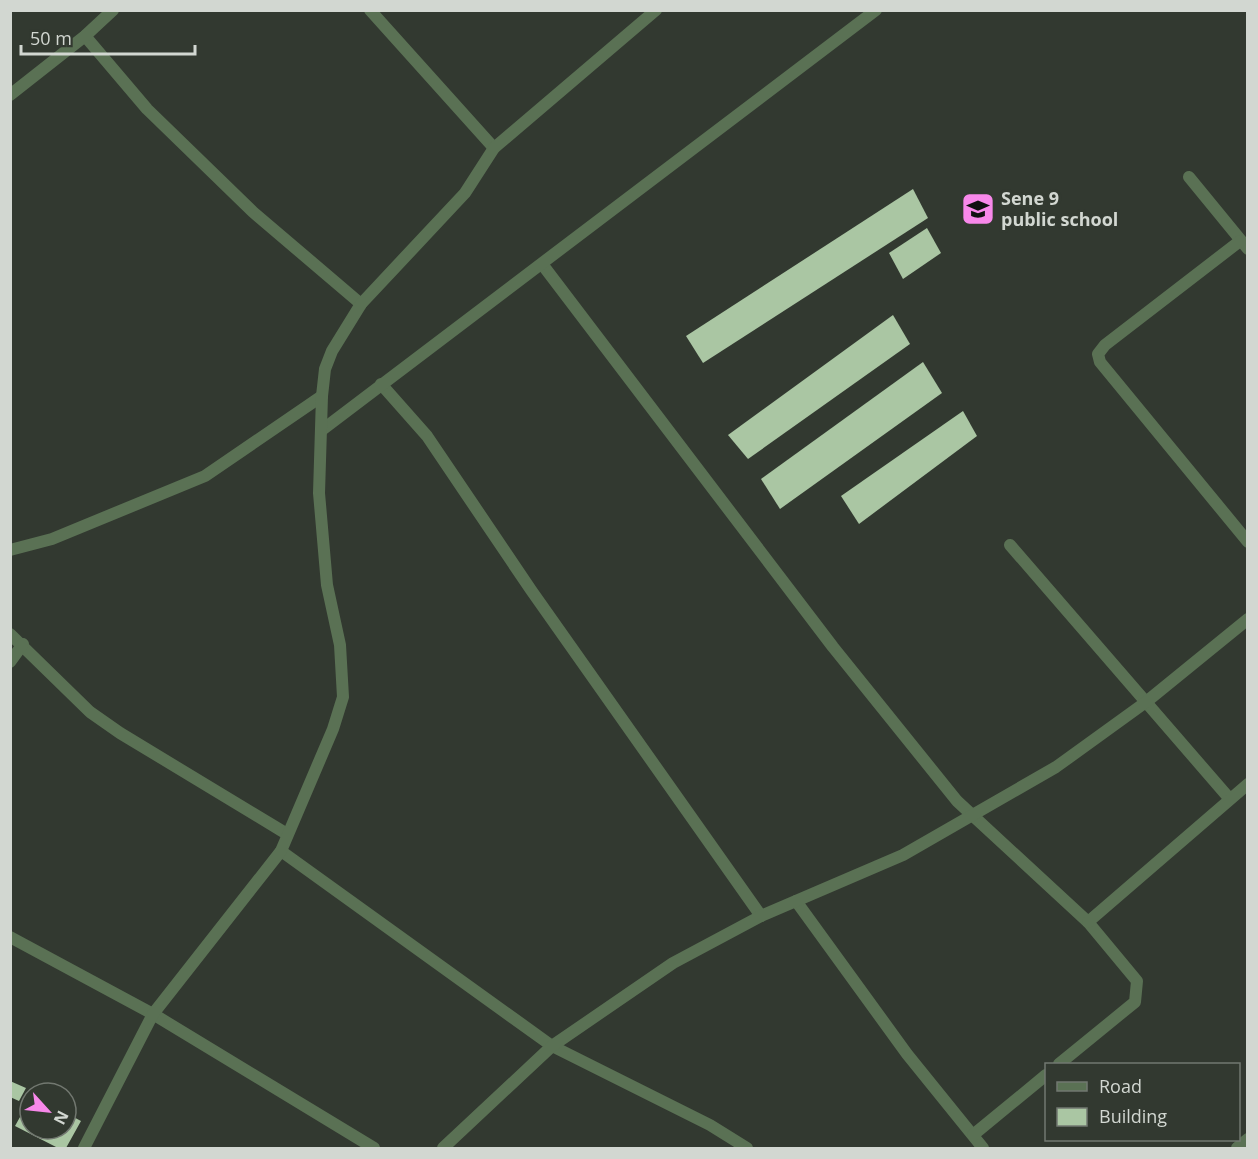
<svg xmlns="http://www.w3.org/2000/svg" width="1258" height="1159" viewBox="0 0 1258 1159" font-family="'Open Sans',sans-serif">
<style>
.building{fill:#aac6a3}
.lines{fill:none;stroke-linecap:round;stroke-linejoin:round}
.street{stroke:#5a7154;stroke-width:12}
.labels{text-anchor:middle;stroke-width:6;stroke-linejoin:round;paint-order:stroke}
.poi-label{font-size:18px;font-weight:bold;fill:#d2d7d1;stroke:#323930;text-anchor:start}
</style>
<rect width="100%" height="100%" fill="#323930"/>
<g class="building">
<path d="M913,189l15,29 -225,145 -17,-27z"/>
<path d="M927,228l14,25 -38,26 -14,-26z"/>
<path d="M893,315l17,29 -162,115 -20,-24z"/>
<path d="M923,362l19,31 -162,116 -19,-30z"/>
<path d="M963,411l14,25 -118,88 -18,-28z"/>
<path d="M10,1081l16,7 -7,13 -9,-4z"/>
<path d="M30,1099v30h36v-16l15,8 -15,27h-8l-43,-22z"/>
</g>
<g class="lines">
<g class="street">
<path d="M370,10l124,138"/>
<path d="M85,36l62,73 106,103 108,92"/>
<path d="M10,95l75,-59 28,-26"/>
<path d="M1189,177l59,72"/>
<path d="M1240,241l-135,104 -7,9 2,8 148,180"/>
<path d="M542,264l291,383 124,154 131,121 49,59 -2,21 -76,62"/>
<path d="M381,384l46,52 104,154 230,326"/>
<path d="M322,430l554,-420"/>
<path d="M1010,545l219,253"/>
<path d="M10,550l42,-11 153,-63 117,-80"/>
<path d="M10,634l80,78 30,21 167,101"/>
<path d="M10,662l13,-18"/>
<path d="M281,851l271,195 158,79 37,23"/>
<path d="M796,901l111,153 76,94"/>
<path d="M1088,922l160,-138"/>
<path d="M10,937l143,77 221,134"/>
<path d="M973,1135l73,-60"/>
<path d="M84,1148l69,-134 128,-163 52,-122 10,-32 -3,-52 -13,-60 -8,-92 3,-97 3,-27 7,-18 29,-47 104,-111 29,-45 162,-138"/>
<path d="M443,1148l109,-102 121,-83 88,-47 142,-61 153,-88 90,-65 102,-83"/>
<path d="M1237,1148l11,-9"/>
</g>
</g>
<defs>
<g id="school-square" transform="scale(1.725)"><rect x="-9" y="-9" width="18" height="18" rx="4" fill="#f888ea" stroke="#323930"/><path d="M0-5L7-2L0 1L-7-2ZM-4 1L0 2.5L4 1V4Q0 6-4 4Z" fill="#111"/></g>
</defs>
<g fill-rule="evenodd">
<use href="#school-square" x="978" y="209"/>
</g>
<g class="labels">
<g class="poi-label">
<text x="1001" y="205">Sene 9<tspan x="1001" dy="21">public school</tspan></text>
</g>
</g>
<rect width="1258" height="1159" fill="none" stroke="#d2d7d1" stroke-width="24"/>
<rect x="1045" y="1063" width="195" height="78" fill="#323930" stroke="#727870" stroke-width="1.5"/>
<rect x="1057" y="1082" width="30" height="9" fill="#5a7154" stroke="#727870" stroke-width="1.5"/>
<text x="1099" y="1093" font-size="18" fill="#d2d7d1">Road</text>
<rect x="1057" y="1108" width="30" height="18" fill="#aac6a3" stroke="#727870" stroke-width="1.5"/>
<text x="1099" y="1123" font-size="18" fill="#d2d7d1">Building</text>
<g transform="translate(48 1111) rotate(117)"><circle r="28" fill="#323930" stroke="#727870" stroke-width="1.5"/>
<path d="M0-4.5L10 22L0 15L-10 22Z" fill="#f888ea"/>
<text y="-9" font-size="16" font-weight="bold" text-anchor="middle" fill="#d2d7d1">N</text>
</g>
<path d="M21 45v9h174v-9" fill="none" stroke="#d2d7d1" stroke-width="3"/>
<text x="30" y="45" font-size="18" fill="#d2d7d1" stroke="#323930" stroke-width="4.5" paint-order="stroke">50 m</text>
</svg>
